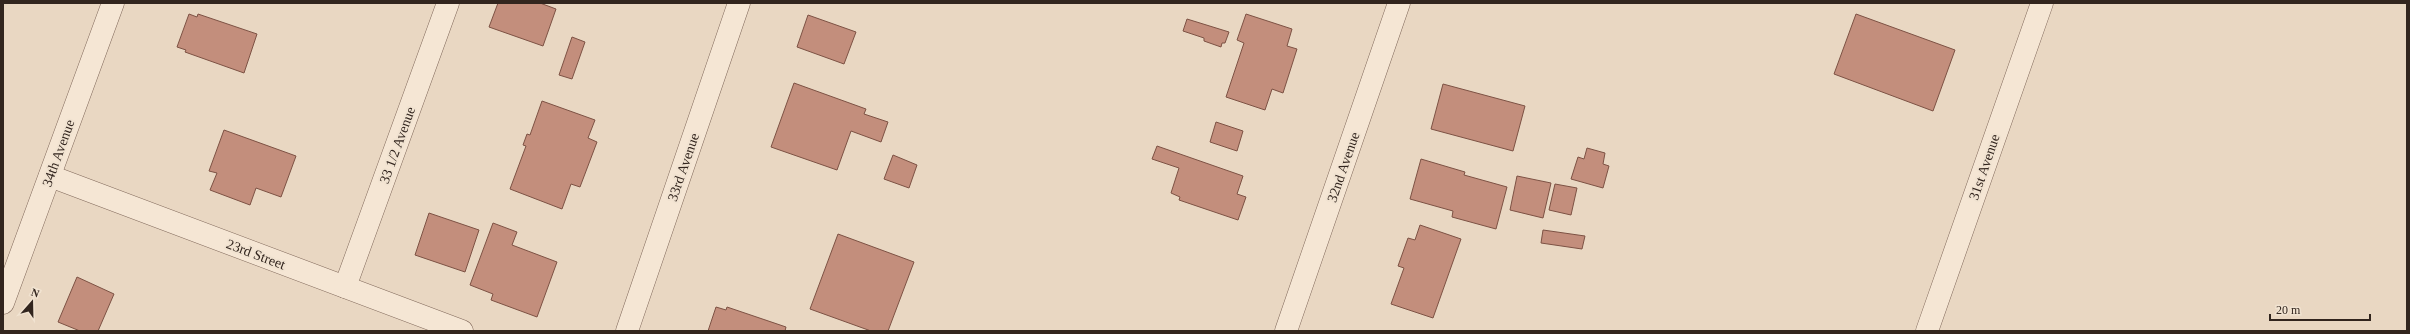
<svg xmlns="http://www.w3.org/2000/svg" width="2410" height="334" viewBox="0 0 2410 334" font-family="Georgia,serif">
<style>
.building{fill:#c38e7c;stroke:#7d5244}
.lines{fill:none;stroke-linecap:round;stroke-linejoin:round}
.minor-casing{stroke:#81695b;stroke-width:23}
.tertiary-casing{stroke:#81695b;stroke-width:23}
.minor{stroke:#f5e6d4;stroke-width:22}
.tertiary{stroke:#f5e6d4;stroke-width:22}
.labels{text-anchor:middle;stroke-width:4;stroke-linejoin:round;paint-order:stroke}
.street-label{font-size:14px;fill:#32251e;stroke:#f1e3d1}
</style>
<rect width="100%" height="100%" fill="#e9d7c2"/>
<g class="building">
<path d="M498,3h42l16,6 -13,37 -54,-19z"/>
<path d="M189,14l8,3 1,-3 59,20 -13,39 -59,-21 1,-2 -9,-3z"/>
<path d="M1246,14l46,15 -5,17 10,3 -14,44 -11,-4 -7,21 -39,-13 18,-54 -7,-3z"/>
<path d="M1856,14l99,36 -22,61 -99,-37z"/>
<path d="M808,15l48,17 -12,32 -47,-17z"/>
<path d="M1187,19l42,13 -4,11h-3l-1,4 -17,-6v-3l-21,-7z"/>
<path d="M572,37l13,5 -13,37 -13,-4z"/>
<path d="M794,83l72,26 -2,5 24,8 -7,20 -30,-11 -14,39 -66,-23z"/>
<path d="M1443,84l82,22 -12,45 -82,-22z"/>
<path d="M542,101l53,19 -7,18 9,4 -17,45 -9,-3 -9,25 -52,-20 16,-43 -3,-1 4,-11 3,1z"/>
<path d="M1216,122l27,9 -6,20 -27,-9z"/>
<path d="M224,130l72,26 -15,41 -25,-9 -6,17 -40,-15 7,-17 -8,-2z"/>
<path d="M1157,146l86,30 -6,18 9,3 -8,23 -59,-20 1,-3 -9,-4 8,-25 -27,-9z"/>
<path d="M1587,148l18,5 -2,11 6,2 -6,22 -32,-9 7,-22 6,2z"/>
<path d="M893,155l24,10 -8,23 -25,-9z"/>
<path d="M1421,159l44,13 -1,3 43,12 -11,42 -44,-12 1,-6 -43,-12z"/>
<path d="M1517,176l34,7 -8,35 -33,-8z"/>
<path d="M1555,184l22,4 -6,27 -22,-5z"/>
<path d="M429,213l50,17 -14,42 -50,-17z"/>
<path d="M493,223l24,9 -5,13 45,17 -20,55 -46,-17 2,-6 -23,-9z"/>
<path d="M1420,225l41,14 -28,79 -42,-14 13,-36 -6,-2 10,-28 7,2z"/>
<path d="M1543,230l42,6 -3,13 -41,-6z"/>
<path d="M838,234l76,28 -26,69h-17l-61,-22z"/>
<path d="M77,277l37,17 -16,37h-18l-22,-9z"/>
<path d="M716,307l10,3 1,-3 59,20 -1,4h-77z"/>
</g>
<g class="lines">
<g class="minor-casing">
<g id="minor">
<path d="M50,176l412,155"/>
<path d="M345,287l103,-284"/>
<path d="M3,303l110,-300"/>
<path d="M1286,331l113,-328"/>
<path d="M1927,331l115,-328"/>
</g>
</g>
<g class="tertiary-casing">
<path id="tertiary" d="M627,331l112,-328"/>
</g>
<use href="#minor" class="minor"/>
<use href="#tertiary" class="tertiary"/>
</g>
<g class="labels">
<g class="street-label">
<text transform="translate(397 145) rotate(-70)" y="5">33 1/2 Avenue</text>
<text transform="translate(58 153) rotate(-70)" y="5">34th Avenue</text>
<text transform="translate(683 167) rotate(-71)" y="5">33rd Avenue</text>
<text transform="translate(1343 167) rotate(-71)" y="5">32nd Avenue</text>
<text transform="translate(1984 167) rotate(-71)" y="5">31st Avenue</text>
<text transform="translate(256 254) rotate(21)" y="5">23rd Street</text>
</g>
</g>
<rect width="2410" height="334" fill="none" stroke="#32251e" stroke-width="8"/>
<g transform="translate(32 302) rotate(20)" stroke="#f1e3d1" stroke-width="3" paint-order="stroke">
<path d="M0-3L7 15L0 10L-7 15Z" fill="#32251e"/>
<text y="-6" font-size="11" font-weight="bold" text-anchor="middle" fill="#32251e">N</text>
</g>
<path d="M2270 314v6h100v-6" fill="none" stroke="#32251e" stroke-width="2"/>
<text x="2276" y="314" font-size="12" fill="#32251e" stroke="#f1e3d1" stroke-width="3" paint-order="stroke">20 m</text>
</svg>
